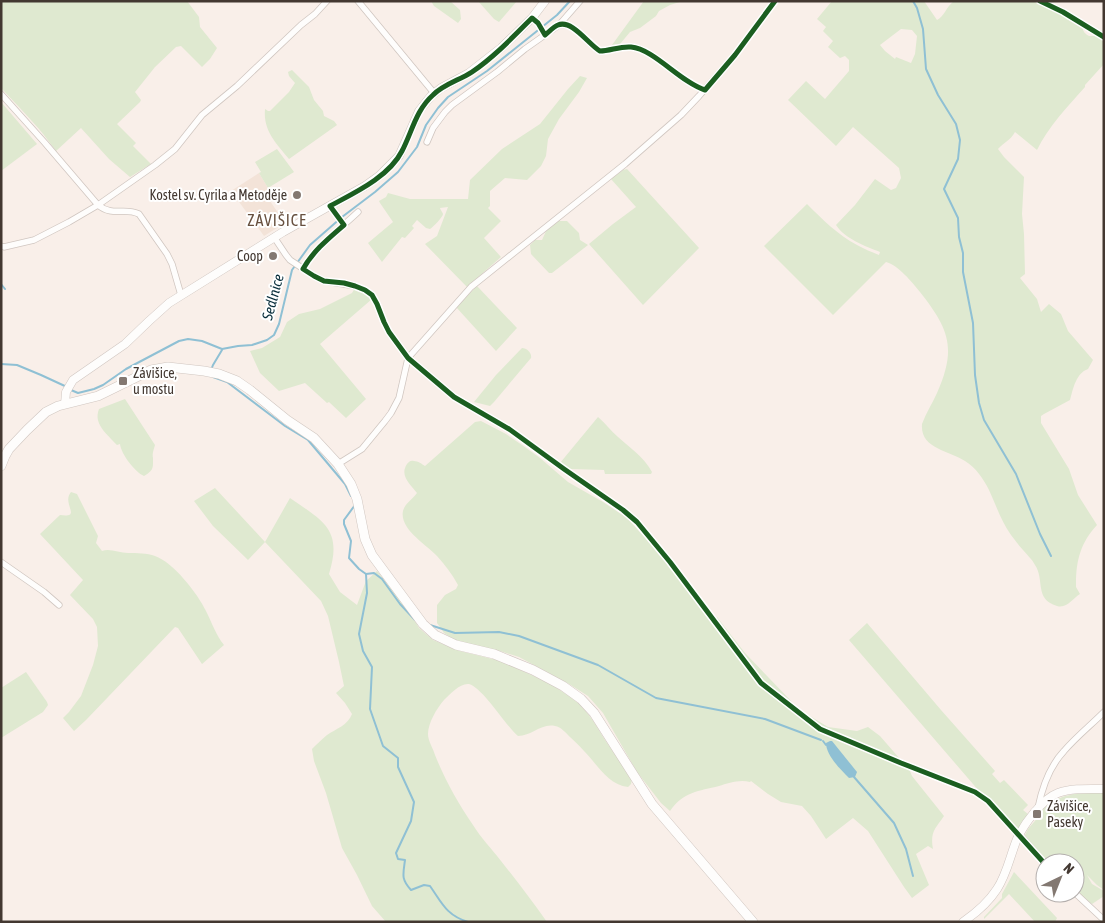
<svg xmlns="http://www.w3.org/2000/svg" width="1105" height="923" viewBox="0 0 1105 923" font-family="'Asap Condensed',sans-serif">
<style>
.built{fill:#f3e3d8}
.green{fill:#dfe9d0;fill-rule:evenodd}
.water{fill:#8fc0d4}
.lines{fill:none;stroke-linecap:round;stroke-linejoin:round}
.stream{stroke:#8fc0d4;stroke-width:2}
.minor-casing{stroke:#d0c6c0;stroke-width:7}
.tertiary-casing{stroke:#d0c6c0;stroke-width:9}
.secondary-casing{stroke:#d0c6c0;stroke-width:10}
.minor{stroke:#fefdfc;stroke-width:5.5}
.tertiary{stroke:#fefdfc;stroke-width:8}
.secondary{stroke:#fefdfc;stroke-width:9}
.cycleway-casing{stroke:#fff;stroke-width:8}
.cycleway{stroke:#1b5e20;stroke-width:5}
.poi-dot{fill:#837871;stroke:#fff;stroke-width:2}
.labels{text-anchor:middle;stroke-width:4;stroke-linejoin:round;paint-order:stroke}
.poi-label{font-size:14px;fill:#433831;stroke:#fff;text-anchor:end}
.water-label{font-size:15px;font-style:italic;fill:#092e3b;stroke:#fff}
.quarter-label{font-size:16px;letter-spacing:1px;fill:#67503f;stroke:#fff}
</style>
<rect width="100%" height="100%" fill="#f9efe9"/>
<path class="built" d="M259,173l15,25 -4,3 15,22 -21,13 -33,-45z"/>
<g class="green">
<path d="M1,1h186l12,16 1,10 17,21 -7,11 -8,8 -21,-21 -5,1 -21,20 -20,25 6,8 -1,2 -23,22 19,19 -3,3 18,18 -21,13 -21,-18 -28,-31 -25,23c-6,-8 -11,-15 -17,-22 -12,-14 -25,-27 -38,-41z"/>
<path d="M431,1h19l10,9 1,9 -3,4 -24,-17z"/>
<path d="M478,1h39l-18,21 -5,-3z"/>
<path d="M644,1h39l-13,4 -11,6 -3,5 -16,12 -10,4 -10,12 -8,1z"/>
<path d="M832,1h92l13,19c7,-3 9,-13 17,-19h78l23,9 28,16c-1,5 2,8 6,10h9l6,3v25l-19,21v2c-17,19 -37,40 -48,63l-22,-18c-5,9 -11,10 -17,17l6,8 20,20 -2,37 2,20 1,40 -5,4 17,21 4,13 8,-8 12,10 7,17 25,29 -5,9c-12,4 -15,20 -18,31l-26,14 -3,2v7l28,46 9,26 19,30c-16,17 -21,35 -21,59v3l4,7c-7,4 -13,15 -23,12 -23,-7 -12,-26 -22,-41 -3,-6 -8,-10 -12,-15 -4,-4 -8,-10 -12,-15 -10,-14 -15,-30 -22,-45 -6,-12 -13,-22 -24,-29 -16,-11 -45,-12 -43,-37 4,-11 10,-20 15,-31 20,-45 12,-64 -17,-101 -8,-10 -22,-27 -34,-30l-53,53 -69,-69 43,-42c15,15 31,31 50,41 7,4 15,7 22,10l1,-3c-15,-6 -35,-13 -44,-27l19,-20 20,-26 16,11 5,-2 5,-10 -2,-10 -46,-41 -17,19 -48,-46 18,-19 19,18 24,-28v-11l-4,-4 -5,2 -12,-11 5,-6 -10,-10 3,-4 -9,-8zM901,29l11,1 5,6 -2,18 -4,9 -15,-6 -1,2 -10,-8 -5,-6z"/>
<path d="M292,70l17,17 5,13 9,11 1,5 10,5 3,4 -48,34c-13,-16 -26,-28 -24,-50l3,2h2l19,-19 6,-9 -6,-7 -1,-4z"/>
<path d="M580,76l7,2 -8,14 -20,27 -11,20 -2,17 -5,10 -14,14 -22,-2 -15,13v15l-2,2 13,13 -17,17 17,19 -34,30 -42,-43 12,-8 11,-29 -8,1c0,1 3,5 3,6 0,3 -10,13 -13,15l-4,-1 -9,-8 -5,6 2,2 -9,10 -3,-1 -20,25 -14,-19 25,-21 -13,-19 -1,-2 7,-4 2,-4 22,6h58l2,-19 32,-31 38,-25 28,-35z"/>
<path d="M1,102l36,42 -36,27z"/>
<path d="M277,149l17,23 -26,16 -9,-15 2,-1 -6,-10z"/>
<path d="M627,169l72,79 -56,57 -54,-61 24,-20 23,-17 -25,-28 12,-9z"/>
<path d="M557,221h10l12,12 1,7 8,5 -36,28h-3l-18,-19 -1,-9 5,-5h7l5,-11z"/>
<path d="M477,286l40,42 -21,23 -40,-44z"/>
<path d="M355,288l17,11 -52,45 46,55 -20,19 -17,-16 -2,1 -22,-20 -26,8 -19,-18 -10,-22 12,-3 18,-11 7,-15 12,-8 21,-5 32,-16z"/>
<path d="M522,348c5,0 10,5 9,10l-37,44 -4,4 -16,-4 22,-27z"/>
<path d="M125,399l30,46c-1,4 -3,8 -2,13 0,10 1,12 -9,18 -9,-4 -23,-22 -24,-32l-3,1c-10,-11 -24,-21 -18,-36z"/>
<path d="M598,417c7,6 13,14 20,20 12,11 26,20 34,35l-1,2h-46l-1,-4 -33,-1 -5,-1 -6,-5z"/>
<path d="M481,421l25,13 16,11 18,13 28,24 35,20 24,16 32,35 46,60 12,4 28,36 49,51 11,9 23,14 29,4 11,-4 12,9 20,23 7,5 5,12 32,40c-9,13 -14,16 -11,33l-5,-3 -12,8 13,31 -17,13 -8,-11 -36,-56 -15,-13 -27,21 -15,-23 -9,-10 -21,-4 -13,-8 -17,-13 -1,1c-10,-3 -22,1 -31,4 -20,5 -36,6 -49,25l-9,-8 -24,-31 -34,-59 -15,-17 -19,-12 -50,-27 -19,-6 -42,-9 -14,-9 -7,-10v-18l8,-10 11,-6 2,-4c-6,-11 -13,-20 -21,-29 -10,-11 -38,-27 -34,-45 2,-8 10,-12 14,-18 -6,-8 -18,-17 -10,-29 2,-2 3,-4 7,-3 4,0 8,3 11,5l50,-44z"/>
<path d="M215,488l50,54 25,-44c33,23 53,31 39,76l11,18 17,13 9,-24 11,-10 33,41 9,16 14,12 27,11 41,10 48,22 20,13 13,10 12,16 11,18 27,39 -1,5 -3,3c-20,-2 -31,-23 -44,-36 -4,-5 -9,-9 -14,-14 -4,-4 -9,-10 -15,-11 -14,-3 -23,10 -37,10 -12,-10 -36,-49 -49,-52 -9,-1 -19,10 -25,16 -7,8 -16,23 -16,34 0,7 5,14 7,21 10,25 23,48 38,70 8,13 19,24 28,36 16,20 31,40 46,61h-161l-14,-16 -15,-31 -15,-27 -16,-55 -12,-32 -2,-12c5,-5 10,-10 15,-14 9,-6 21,-10 25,-21l-7,-11 -9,-10 8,-7 -5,-24 -11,-46 -7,-15 -56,-59 -17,18 -35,-34 -19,-25z"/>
<path d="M71,492l6,2 21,42 -2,7 6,8c8,-3 17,2 26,2 9,0 19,0 27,3 18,6 43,38 51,55 6,12 10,24 18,34l-22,19 -24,-36 -3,-1 -89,93 -12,11 -11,-13 6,-6 12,-16 12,-31 5,-19 -1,-19 -4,-8 -23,-24 13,-15 -43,-46 20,-19c23,3 1,-11 11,-23z"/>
<path d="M867,623l74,87 54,61 -3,3 8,9 4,-3 24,25 -5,5 5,4 -9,15h-3l-37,-38 -130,-151z"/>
<path d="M26,672l21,30 1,3 -5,7 -42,26v-50z"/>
<path d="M1078,793h26v97l-7,-5 -10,-10 5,9 12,7v5l-12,8 -7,-4 -10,-10v-27h-28l-23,-26 4,-8 12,-14 -1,-1c13,-15 21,-17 39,-21z"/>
<path d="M1014,872l43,46 -2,4h-20l-26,-28 -25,25v-2l18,-19v-4z"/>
</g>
<path class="water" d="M830,741h2l25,31 -2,5 -6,1c-9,-9 -23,-23 -23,-35z"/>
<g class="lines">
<g class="stream">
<path d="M913,1l4,7 6,21 3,40 12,26 18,29 4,16 -2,19 -14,30 14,29 1,19 4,16v19l10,51 2,52 4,28 5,17 32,54 24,60 11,22"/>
<path d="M1,284l4,5"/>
<path d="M1,364l16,1 24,10 26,12"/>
<path d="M211,370l2,-5 9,-15"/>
<path d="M213,377l14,5 58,44 23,14 37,44 6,12"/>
<path d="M71,390l7,3 16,-4 9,-4 23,-16 53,-28 9,-2 14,2 20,8 16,-3 14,-1 15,-5 7,-5 5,-11 13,-54 18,-25 32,-28 33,-25 23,-20 19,-25 9,-22 12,-17 10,-11 39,-26 70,-56 13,-14"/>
<path d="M355,505l-11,15v4l7,17 -2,17 10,11 7,5 1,19 -8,41 4,17 9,16 -2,42 13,37 15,12v9l16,35 -3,19 -15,32 2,6 7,1c-2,15 -4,19 6,30l13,-5 6,1c12,17 16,29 38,36"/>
<path d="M366,574l8,-1 8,6 18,25 15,16"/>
<path d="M430,625l25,8 44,-1 20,4 79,29 58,33 109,21 56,21"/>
<path d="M823,741l3,4"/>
<path d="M854,777l40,46 12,26 7,27"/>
</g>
<g class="minor-casing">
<g id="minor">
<path d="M358,1l76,92"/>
<path d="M1040,1l23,11 41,25"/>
<path d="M532,18l6,5 7,12"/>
<path d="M559,25l21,-24"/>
<path d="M1,94l44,49 53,62c15,12 26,2 41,9l28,40 5,10 9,31"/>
<path d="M427,142l6,-14 12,-16 7,-7 45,-33 28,-23 34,-24c17,-3 27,18 41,26 10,0 20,-5 31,-4 23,2 49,35 74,43"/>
<path d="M274,237l12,18 4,5 24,16 10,5 31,5 10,4 7,5 5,9 7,18 5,10 19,26 46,39 55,32"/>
<path d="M1,246l3,1 30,-7 35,-18 29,-17 57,-40 20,-16 27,-34 35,-29 64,-61 14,-11 12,-13"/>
<path d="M303,269c13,-23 36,-39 55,-57"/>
<path d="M338,464l24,-15 23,-28 6,-8 8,-15 9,-40 63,-71 154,-123 56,-49 18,-19 36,-41 40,-54"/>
<path d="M1,562l43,30 15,13"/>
<path d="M1038,808c4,-20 12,-42 26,-57 12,-14 27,-26 40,-39"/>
<path d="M1020,835l25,29"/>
<path d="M1075,893l29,27"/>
</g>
</g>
<g class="tertiary-casing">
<g id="tertiary">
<path d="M65,404l1,-12 7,-12 52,-36 24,-23 20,-18 114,-71 82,-46 14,-10 20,-20 20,-45 12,-15 10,-8 28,-15 32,-25 31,-30 13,-17"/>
<path d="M963,922c13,-9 25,-19 34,-33 10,-15 13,-33 20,-50 7,-15 25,-40 41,-46 14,-5 30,-4 46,-4"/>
</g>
</g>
<g class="secondary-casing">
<path id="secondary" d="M1,466l4,-10 4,-7 18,-19 19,-18 12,-6 40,-10 53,-26 17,-3 36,4 15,3 18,7 13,9 37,30 27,18 24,26 13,20 6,15 8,40 7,16 51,69 12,11 21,10 38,9 39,16 30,16 18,13 13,14 58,91 101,118"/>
</g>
<use href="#minor" class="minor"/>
<use href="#tertiary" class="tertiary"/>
<use href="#secondary" class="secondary"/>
<g class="cycleway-casing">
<g id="cycleway">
<path d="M775,1l-40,54 -30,35c-25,-8 -51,-41 -74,-43 -11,-1 -21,4 -31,4 -11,-6 -28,-32 -42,-26 -5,2 -9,7 -13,10l-7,-12 -6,-5c-19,19 -38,39 -60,54 -12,8 -28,12 -39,23 -17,15 -21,37 -31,56 -13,26 -48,42 -72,55l14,19c-15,13 -31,26 -41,44l11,7 10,5 20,2 11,3 10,4 7,5 5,9 7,18 5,10 19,26 46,39 55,32 55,40 59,41 14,12 33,40 91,121 59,46 81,34 74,29 13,9 57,63"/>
<path d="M1040,1l23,11 41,25"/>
</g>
</g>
<use href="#cycleway" class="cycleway"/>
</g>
<g class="poi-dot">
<circle cx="297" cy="195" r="5"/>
<circle cx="273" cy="256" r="5"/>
<rect x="118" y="376" width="10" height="10" rx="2.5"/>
<rect x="1032" y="809" width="10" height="10" rx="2.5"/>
</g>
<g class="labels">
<g class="poi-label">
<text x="287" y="200">Kostel sv. Cyrila a Metoděje</text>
<text x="263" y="261">Coop</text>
<text x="133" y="378" text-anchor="start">Závišice,<tspan x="133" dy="16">u mostu</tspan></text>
<text x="1047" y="811" text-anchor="start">Závišice,<tspan x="1047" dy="16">Paseky</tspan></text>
</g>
<g class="water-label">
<text transform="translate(273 297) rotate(-75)" y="5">Sedlnice</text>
</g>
<g class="quarter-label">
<text x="277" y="226">ZÁVIŠICE</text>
</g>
</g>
<rect width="1105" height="923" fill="none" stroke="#433831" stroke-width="5"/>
<g transform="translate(1060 878) rotate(43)"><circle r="24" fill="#ffffff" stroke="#b4afad"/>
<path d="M0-4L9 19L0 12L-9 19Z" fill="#837871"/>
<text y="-8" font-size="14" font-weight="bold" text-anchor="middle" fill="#433831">N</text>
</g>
</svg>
